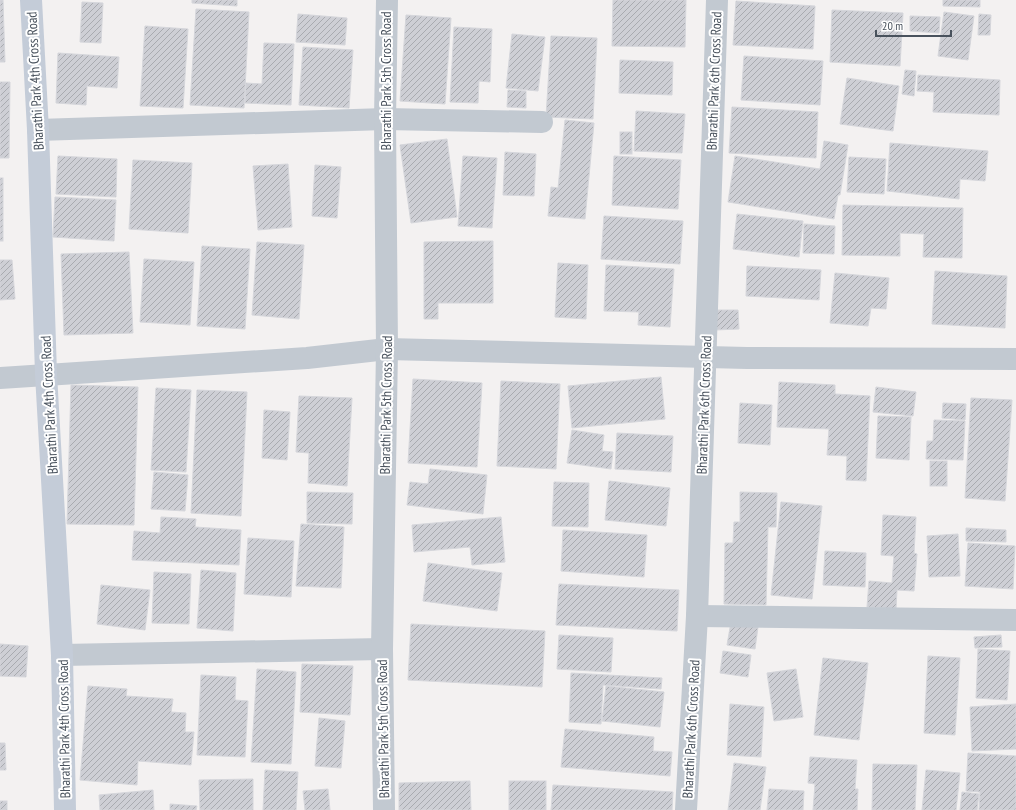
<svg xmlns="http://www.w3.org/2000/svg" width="1016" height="810" viewBox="0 0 1016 810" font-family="'PT Sans Narrow',sans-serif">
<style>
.building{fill:url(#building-hatch);stroke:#d5d6db}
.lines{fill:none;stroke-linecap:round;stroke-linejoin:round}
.street{stroke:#c2c9d1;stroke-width:22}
.secondary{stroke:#c4ccd8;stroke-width:22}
.labels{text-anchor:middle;stroke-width:4;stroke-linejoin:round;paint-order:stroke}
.street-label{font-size:14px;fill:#49525d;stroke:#fff}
</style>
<defs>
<pattern id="building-hatch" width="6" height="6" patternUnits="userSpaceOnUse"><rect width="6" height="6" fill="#cecfd5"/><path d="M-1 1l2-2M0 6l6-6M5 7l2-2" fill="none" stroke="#a9abb0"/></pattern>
</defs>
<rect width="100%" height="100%" fill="#f3f1f1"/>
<g class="building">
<path d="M0,0h3l2,62h-5z"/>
<path d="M192,0h45v6l-45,-3z"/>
<path d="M613,0h73l-1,47 -73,-1z"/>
<path d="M943,0h37v7l-37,-1z"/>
<path d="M736,1l79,5 -2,43 -80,-4z"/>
<path d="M82,2l21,1 -2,40 -21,-1z"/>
<path d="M196,9l53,3 -5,96 -54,-3z"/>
<path d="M832,10l71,3 -3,53 -70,-4z"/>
<path d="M944,12l30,4 -6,44 -30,-4z"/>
<path d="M298,14l49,4 -2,27 -49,-3z"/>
<path d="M979,14l12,1 -1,20h-12z"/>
<path d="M406,15l45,3 -6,86 -45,-3z"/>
<path d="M910,16l30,1 -1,16 -29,-2z"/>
<path d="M145,26l43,3 -5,79 -43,-2z"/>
<path d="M454,27l38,2 -2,53 -11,-1 -1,22 -28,-1z"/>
<path d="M512,34l33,3 -7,54 -32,-3z"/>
<path d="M551,36l46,2 -4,81 -47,-2z"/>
<path d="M264,43l30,1 -3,61 -46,-2 1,-20 16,1z"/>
<path d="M303,47l50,3 -4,58 -50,-3z"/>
<path d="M58,53l61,4 -2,31 -30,-2 -1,19 -30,-2z"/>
<path d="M744,56l79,5 -3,44 -79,-5z"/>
<path d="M620,60l53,2 -1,33 -53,-2z"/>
<path d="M905,70l11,1 -2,25 -12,-2z"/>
<path d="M918,75l82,5 -1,35 -66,-3 1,-20 -17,-1z"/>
<path d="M847,78l52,8 -6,45 -53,-7z"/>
<path d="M0,82h10l-1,76h-9z"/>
<path d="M508,90l18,1v17l-19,-1z"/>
<path d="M732,107l86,5 -2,46 -87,-5z"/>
<path d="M636,111l49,3 -3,39 -48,-2z"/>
<path d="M565,120l29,3 -9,96 -37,-3 3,-29 7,1z"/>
<rect x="620" y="132" width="12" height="22"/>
<path d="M447,139l10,78 -46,6 -11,-78z"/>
<path d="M824,141l24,4 -8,50h-2l-4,24 -106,-17 7,-46 85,13z"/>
<path d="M890,143l98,8 -3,30 -25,-2 -1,20 -72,-8z"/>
<path d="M505,152l31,2 -2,42 -31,-1z"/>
<path d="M58,156l59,3 -1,38 -60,-3z"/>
<path d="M463,156l34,2 -5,70 -34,-2z"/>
<path d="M614,156l67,4 -3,49 -66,-4z"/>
<path d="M849,157l37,2 -2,35 -37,-2z"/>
<path d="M133,160l59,3 -4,70 -59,-4z"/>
<path d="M288,164l4,63 -34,3 -5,-64z"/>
<path d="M315,165l26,2 -4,51 -25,-2z"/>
<rect x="0" y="178" width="3" height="63"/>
<path d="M55,197l61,3 -2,41 -61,-4z"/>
<path d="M843,205l120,3 -1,50 -39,-1 1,-23 -24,-1v23l-58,-1z"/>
<path d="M737,214l66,7 -4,36 -66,-8z"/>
<path d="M604,216l79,5 -3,43 -79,-5z"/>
<path d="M804,224l31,2 -1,28 -31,-1z"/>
<path d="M493,241v62h-55v16h-14v-77z"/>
<path d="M257,242l47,3 -5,74 -47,-4z"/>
<path d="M202,246l48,3 -5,80 -48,-3z"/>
<path d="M129,252l4,81 -69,2 -3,-81z"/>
<path d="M144,259l50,3 -4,63 -50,-3z"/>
<path d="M0,260h12l3,39 -15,1z"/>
<path d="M558,263l30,2 -2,54 -31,-2z"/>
<path d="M606,265l68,4 -4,58 -32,-2 1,-13 -35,-1z"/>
<path d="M747,266l74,4 -2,30 -73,-4z"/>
<path d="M935,271l72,5 -2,52 -73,-4z"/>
<path d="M835,273l54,5 -3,31 -15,-1 -3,18 -38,-3z"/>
<path d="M715,310h23l1,19 -24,1z"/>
<path d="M661,377l4,42 -93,9 -4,-42z"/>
<path d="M413,379l69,4 -5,84 -69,-4z"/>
<path d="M501,381l59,3 -4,85 -59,-3z"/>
<path d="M779,382l56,3v9l35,2 -4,85 -20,-1 1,-24 -20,-1 2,-26 -52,-2z"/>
<path d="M71,385l67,2 -4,138 -67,-1z"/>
<path d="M876,387l40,5 -3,24 -40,-4z"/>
<path d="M156,388l35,2 -5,82 -35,-2z"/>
<path d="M197,390l50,2 -6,124 -50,-3z"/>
<path d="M299,396l53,2 -5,88 -39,-3 1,-30 -13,-1z"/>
<path d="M971,398l41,2 -7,101 -40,-3z"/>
<path d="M740,403l32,2 -2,40 -32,-2z"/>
<path d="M943,403l23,1 -1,16 -23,-2z"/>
<path d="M264,410l26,2 -3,48 -25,-2z"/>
<path d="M878,416l33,1 -2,43 -33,-2z"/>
<path d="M934,420l31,1 -2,39 -37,-1 1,-18h6z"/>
<path d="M572,430l32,5 -2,16 11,1 -2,17 -44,-6z"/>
<path d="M617,433l56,3 -2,36 -56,-3z"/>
<rect x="930" y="461" width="17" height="25"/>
<path d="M430,469l57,6 -4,39 -76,-9 3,-23 18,2z"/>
<path d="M154,472l34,3 -3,36 -34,-2z"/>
<path d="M609,481l61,7 -4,38 -61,-6z"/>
<path d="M554,482l35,1 -1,44 -36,-1z"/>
<path d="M307,492l46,1 -1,31 -45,-1z"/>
<path d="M740,492l37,1 -1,34h-8l-2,78 -42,-1 1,-61h8l1,-21h6z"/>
<path d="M781,502l41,4 -10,93 -41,-4z"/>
<path d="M883,515l33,2 -2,36 3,1 -3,37 -17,-1 -1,19 -29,-2 2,-26 23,2 2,-27 -13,-1z"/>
<path d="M161,517l35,2 -1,8 46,3 -2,35 -107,-5 2,-29 26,2z"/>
<path d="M501,517l4,45 -33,3 -2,-18 -56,5 -2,-27z"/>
<path d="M301,524l43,3 -3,61 -45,-2z"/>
<path d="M966,528l40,2v12l-40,-1z"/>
<path d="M563,530l84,5 -3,42 -83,-6z"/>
<path d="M958,534l2,42 -31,1 -2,-41z"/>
<path d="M248,538l46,3 -3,56 -47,-3z"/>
<path d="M968,543l47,3 -2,43 -48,-3z"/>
<path d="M825,551l41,2 -1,34 -42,-2z"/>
<path d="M428,563l74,10 -5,38 -74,-10z"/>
<path d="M201,570l35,3 -3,58 -36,-3z"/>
<path d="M154,572l37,2 -2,50 -37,-1z"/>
<path d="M559,584l120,6 -2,41 -121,-6z"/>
<path d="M101,585l49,5 -5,40 -48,-6z"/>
<path d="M731,622l27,5 -3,22 -28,-4z"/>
<path d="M411,624l134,7 -3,56 -134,-7z"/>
<path d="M559,635l54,3 -2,34 -54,-3z"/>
<path d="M1001,635l1,12 -27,1 -1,-11z"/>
<path d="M0,644l28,2 -2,31 -26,-1z"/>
<path d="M978,649l32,2 -3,49 -31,-2z"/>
<path d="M723,651l28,4 -3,22 -28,-4z"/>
<path d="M928,656l32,2 -5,77 -31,-2z"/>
<path d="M823,658l45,5 -9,77 -45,-5z"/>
<path d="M302,664l51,2 -3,49 -50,-3z"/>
<path d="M257,669l39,3 -5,92 -40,-2z"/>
<path d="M796,669l7,48 -29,4 -7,-48z"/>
<path d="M571,673l91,5 -1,11 -58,-4 -2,39 -32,-2z"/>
<path d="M201,675l35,2 -1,23 13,1 -3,56 -48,-2z"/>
<path d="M88,686l39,3 -1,7 47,3 -2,13 15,1 -1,19h9l-3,33 -53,-4 -1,24 -57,-5z"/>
<path d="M606,686l58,6 -4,35 -58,-6z"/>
<path d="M730,704l34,3 -3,50 -34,-2z"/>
<path d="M1016,704v45l-44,2 -2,-44z"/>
<path d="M319,718l26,3 -4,47 -26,-2z"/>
<path d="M565,729l89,8 -1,14 19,1 -2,24 -109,-9z"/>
<path d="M0,743h5l1,27h-6z"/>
<path d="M968,753l48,3v54h-37l1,-18 -14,-1z"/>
<path d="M810,757l47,3 -2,29h3l-1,21h-44l2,-26 -7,-1z"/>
<path d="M734,763l32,4 -6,43h-32z"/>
<path d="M873,764l44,1 -2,45h-43z"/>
<path d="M265,770l33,2 -2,38h-33z"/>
<path d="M926,770l34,3 -4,37h-34z"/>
<path d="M253,779v31h-53l-1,-30z"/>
<path d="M470,781l1,29h-72v-27z"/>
<rect x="509" y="781" width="37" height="29"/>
<path d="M553,785l120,7 -1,18h-121z"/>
<path d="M328,789l2,21h-25l-2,-19z"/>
<path d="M769,789l35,2 -1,19h-36z"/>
<path d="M153,790l1,20h-54l-1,-15z"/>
<path d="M962,792l17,2 -2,16h-17z"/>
<rect x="0" y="801" width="7" height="9"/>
<path d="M170,804l27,2 -1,4h-26z"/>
</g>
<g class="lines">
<g class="street">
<path d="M38,130l347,-11 157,3"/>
<path d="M0,378l307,-20 80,-9 360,9 269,1"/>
<path d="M697,616l319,4"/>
<path d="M62,655l320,-6"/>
<path d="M384,810l-2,-161 5,-300 -2,-230 2,-119"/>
<path d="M686,810l11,-194 20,-616"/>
</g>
<path class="secondary" d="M31,0l7,130 8,244 16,281 3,155"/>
</g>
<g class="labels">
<g class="street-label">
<text transform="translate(35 81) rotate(-93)" y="5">Bharathi Park 4th Cross Road</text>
<text transform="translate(386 81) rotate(-90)" y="5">Bharathi Park 5th Cross Road</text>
<text transform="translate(714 81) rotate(-88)" y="5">Bharathi Park 6th Cross Road</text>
<text transform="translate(49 405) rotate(-93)" y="5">Bharathi Park 4th Cross Road</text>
<text transform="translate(386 405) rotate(-89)" y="5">Bharathi Park 5th Cross Road</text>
<text transform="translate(704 405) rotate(-88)" y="5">Bharathi Park 6th Cross Road</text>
<text transform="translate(64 729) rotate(-91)" y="5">Bharathi Park 4th Cross Road</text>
<text transform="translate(383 729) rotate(-91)" y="5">Bharathi Park 5th Cross Road</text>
<text transform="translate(691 729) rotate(-87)" y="5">Bharathi Park 6th Cross Road</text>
</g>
</g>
<path d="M876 30v6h75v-6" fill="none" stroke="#49525d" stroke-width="2"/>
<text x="882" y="30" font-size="12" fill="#49525d" stroke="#ffffff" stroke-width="3" paint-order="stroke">20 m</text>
</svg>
